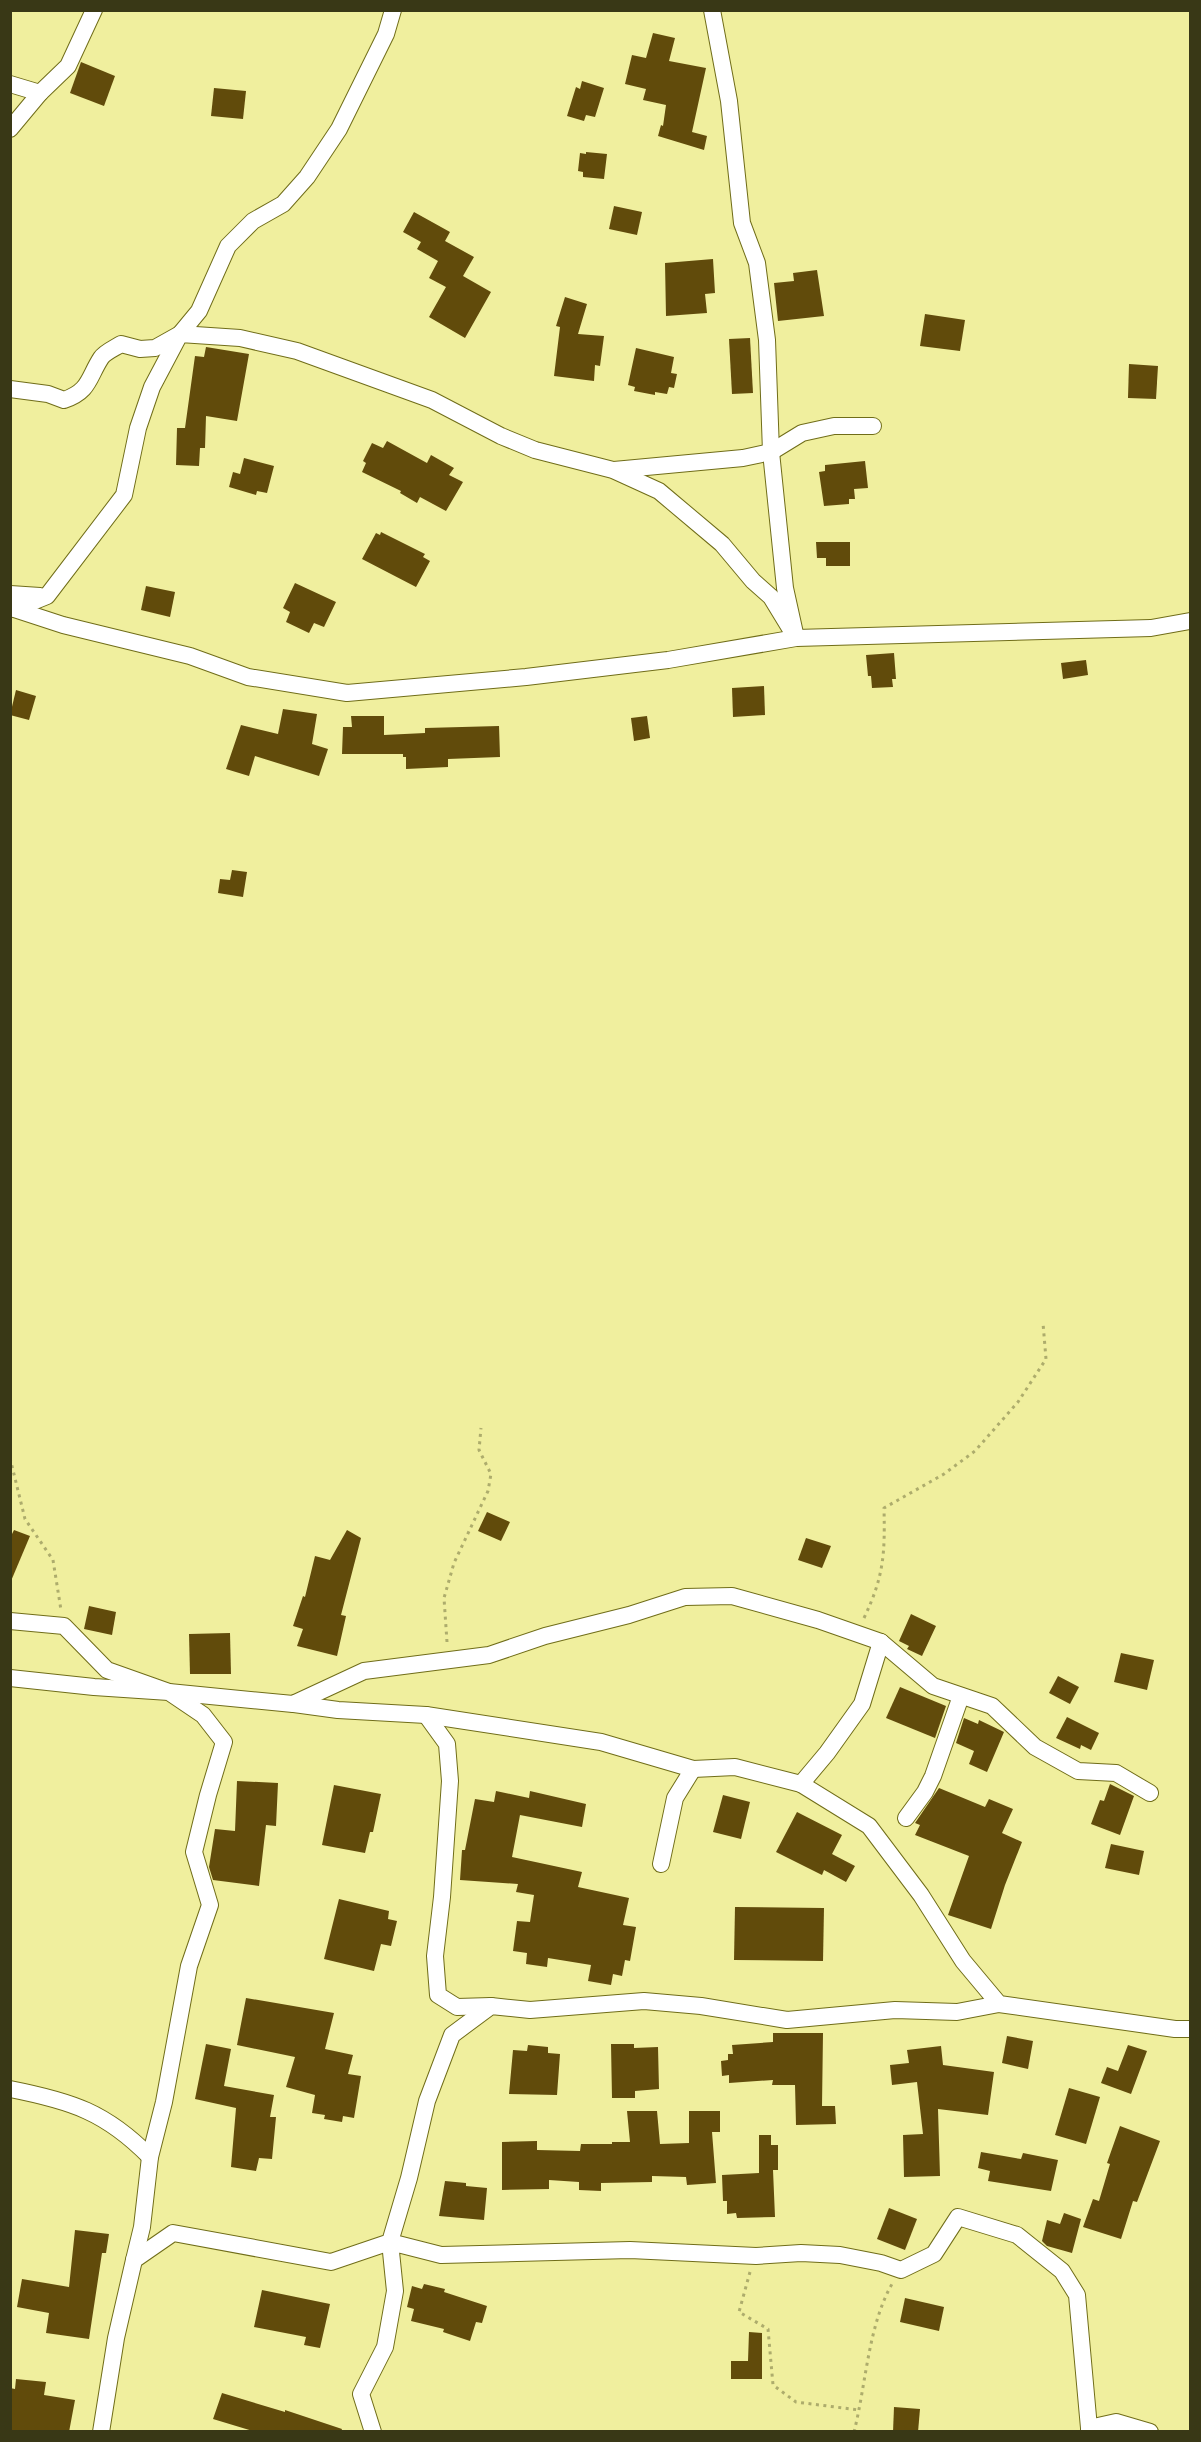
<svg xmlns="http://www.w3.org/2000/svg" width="1201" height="2442" viewBox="0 0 1201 2442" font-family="'Sofia Sans Condensed',sans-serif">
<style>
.building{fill:#614b0b}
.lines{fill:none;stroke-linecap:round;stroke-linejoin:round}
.minor-casing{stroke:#706d19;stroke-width:18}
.path{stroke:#adac6c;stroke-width:3;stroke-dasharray:3 4.5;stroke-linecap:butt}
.minor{stroke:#fff;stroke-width:16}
</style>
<rect width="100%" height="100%" fill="#f0ef9e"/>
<g class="building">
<path d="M653,33l22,5 -6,23 37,7 -14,64 15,4 -3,14 -46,-14 3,-11 2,1 3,-21 -23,-5 3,-11 -21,-5 7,-29 14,3z"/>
<path d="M81,62l34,14 -11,30 -34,-13z"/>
<path d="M582,81l22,7 -9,29 -9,-2 -2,6 -17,-5 9,-29 4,2z"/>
<path d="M214,88l32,3 -3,28 -32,-3z"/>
<path d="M586,152l21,2 -3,25 -21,-2v-5l-5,-1 2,-18 6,1z"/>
<path d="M614,206l28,6 -5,23 -28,-6z"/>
<path d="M414,212l36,20 -5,9 29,16 -11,19 28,16 -26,46 -36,-21 17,-30 -17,-9 9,-17 -21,-12 4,-7 -18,-10z"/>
<path d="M713,259l2,34 -10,1 2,19 -41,3 -1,-53z"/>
<path d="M817,270l7,46 -46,5 -4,-38 20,-2 -1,-8z"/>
<path d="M565,297l22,7 -9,30 26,2 -4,30 -5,-1 -1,16 -40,-5 6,-49 -4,-1z"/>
<path d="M925,314l40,6 -5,31 -40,-5z"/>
<path d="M750,338l3,55 -21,1 -3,-55z"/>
<path d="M206,347l43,7 -12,67 -31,-5 -1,32h-5l-1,18 -23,-1 1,-37h8l10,-72 9,1z"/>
<path d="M636,348l38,9 -3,16 6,1 -3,14 -5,-1 -2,7 -12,-2v3l-21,-4 1,-4 -7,-2z"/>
<path d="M1129,364l29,2 -2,33 -28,-1z"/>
<path d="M387,441l40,22 4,-8 23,13 -5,7 14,7 -17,29 -26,-14 -3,6 -17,-10 1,-2 -39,-19 4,-9 -3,-2 9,-18 11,5z"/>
<path d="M244,458l30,8 -7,27 -10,-2 -1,4 -27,-8 4,-15 7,2z"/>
<path d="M865,461l3,27 -14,1 1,10h-6v5l-25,2 -5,-34 6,-1v-6z"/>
<path d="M381,532l44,22 -2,3 7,4 -14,26 -54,-28 14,-26 4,2z"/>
<path d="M816,542h34v24h-24v-8h-9z"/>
<path d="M295,583l41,19 -12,25 -10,-4 -5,10 -23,-11 4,-10 -7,-4z"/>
<path d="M146,586l29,6 -5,25 -29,-7z"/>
<path d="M894,653l2,26h-4l1,8 -21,1 -1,-12h-3l-2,-21z"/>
<path d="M1086,660l2,15 -25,4 -2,-16z"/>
<path d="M764,686l1,29 -32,2 -1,-29z"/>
<path d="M16,690l20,6 -7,24 -19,-5z"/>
<path d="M283,709l34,5 -5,30 16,5 -9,27 -64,-20 -6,20 -23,-7 15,-44 37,9z"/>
<path d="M351,716h33v19l41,-2v-5l74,-2 1,31 -52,2v8l-42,2v-12h-3v-3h-61l1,-27h9z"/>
<path d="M647,716l3,22 -16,3 -3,-23z"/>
<path d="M232,870l15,2 -4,25 -25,-4 2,-14 10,1z"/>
<path d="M487,1512l23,10 -9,19 -23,-10z"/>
<path d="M14,1530l16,6 -19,45 -1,-43z"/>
<path d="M347,1530l14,8 -20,77 5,1 -9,40 -40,-10 6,-17 -10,-3 10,-30 2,1 10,-41 15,4z"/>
<path d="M806,1538l25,8 -9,22 -24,-8z"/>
<path d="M89,1606l27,6 -4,23 -28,-6z"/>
<path d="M911,1614l25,12 -14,30 -15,-7 2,-3 -10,-5z"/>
<path d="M230,1633l1,41h-41l-1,-40z"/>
<path d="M1121,1653l33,7 -7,30 -33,-8z"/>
<path d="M1058,1676l21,11 -9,17 -21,-11z"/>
<path d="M900,1687l46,19 -11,32 -49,-20z"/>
<path d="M1067,1717l32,16 -8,17 -10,-5 -1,4 -24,-11z"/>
<path d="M964,1718l14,6 1,-4 25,12 -17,40 -18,-8 5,-13 -18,-8z"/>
<path d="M237,1781l41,2 -2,43 -10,-1 -7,61 -46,-6 -4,-13 6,-38 20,2z"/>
<path d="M1110,1784l24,12 -14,39 -29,-11 9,-24 4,1z"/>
<path d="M334,1785l47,9 -8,38h-3l-5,21 -43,-8z"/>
<path d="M939,1788l46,19 4,-8 24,10 -11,24 20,9 -17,43 -14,44 -43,-14 21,-59 -54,-21 5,-10 -5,-2z"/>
<path d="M496,1791l33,7 1,-7 56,13 -4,23 -62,-12 -8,42 70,15 -4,15 51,11 -6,27 13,2 -6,34 -5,-1 -3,16 -9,-2 -2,11 -23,-4 3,-16 -43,-7 -1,9 -21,-3 1,-11 -14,-2 4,-30 13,1 4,-27 -18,-3 2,-8 -58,-4 2,-30h3l10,-51 19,3z"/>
<path d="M723,1795l27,7 -9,37 -28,-7z"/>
<path d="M797,1812l45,23 -10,19 23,12 -9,16 -22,-12 -2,5 -46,-23z"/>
<path d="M1111,1844l33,7 -5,24 -34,-7z"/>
<path d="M339,1899l50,12 -1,8 9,2 -6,25 -10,-2 -7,27 -50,-12z"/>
<path d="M735,1907l89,1 -1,53 -89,-1z"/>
<path d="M246,1998l88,15 -9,36 28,6 -5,19 13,2 -7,42 -11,-2 -1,6 -18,-3 1,-4 -13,-2 3,-18 -29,-8 9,-30 -58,-12z"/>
<path d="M773,2033h50l-1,73h13l1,18 -40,1 -1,-40h-23l1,-5 -44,3v-8l-7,1 -1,-15 7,-1v-6h5l-1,-9 41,-3z"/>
<path d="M1007,2036l26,5 -5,28 -26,-6z"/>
<path d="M206,2044l25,5 -7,37 50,9 -4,22h6l-4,42 -13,-1 -3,13 -25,-4 5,-59 -41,-9z"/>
<path d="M611,2044h23v4l24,-1 1,42 -24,2v7h-23z"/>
<path d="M528,2045l20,2v6l12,1 -3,41 -48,-1 4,-44 14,1z"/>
<path d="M1128,2045l19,6 -16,43 -30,-11 6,-16 11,4z"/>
<path d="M941,2046l2,19 51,7 -6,43 -50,-6 2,67 -36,1 -1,-42 20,-1 -6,-52 -25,3 -2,-20 19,-2 -2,-13z"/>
<path d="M1069,2088l31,9 -14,47 -31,-9z"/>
<path d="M627,2111h30l3,33 29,-1v-32h31v21h-8l4,51 -29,2 -1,-8 -34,-1v6l-51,1v8l-22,-1v-8l-30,-2v9l-47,1v-48l35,-1v9l43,1 1,-7h31v-2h18z"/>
<path d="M1120,2126l40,15 -23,61 -4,-1 -12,38 -38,-12 10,-28 6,2 11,-37 -3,-1z"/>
<path d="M759,2135h12v10h7v25h-5l2,47 -38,1 -1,-5 -9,1v-13h-4l-1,-26 37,-2z"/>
<path d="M981,2152l40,7 2,-6 35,7 -7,31 -63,-10 2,-10 -12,-3z"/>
<path d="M445,2181l21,2v3l21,2 -3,32 -45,-4z"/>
<path d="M889,2208l28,11 -12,31 -28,-11z"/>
<path d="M1064,2213l17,6 -9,34 -25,-7 -5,-5 5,-21 13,4z"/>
<path d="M75,2230l34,4 -3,19h-4l-13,86 -43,-6 3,-20 -32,-6 5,-28 47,8z"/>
<path d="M424,2284l21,5 -1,3 43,14 -5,17 -6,-1 -6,19 -27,-9 1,-3 -33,-8 3,-12 -7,-2 5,-21 10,3z"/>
<path d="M262,2290l68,14 -10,44 -16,-3 2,-8 -52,-10z"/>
<path d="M905,2298l39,9 -5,24 -39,-9z"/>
<path d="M749,2332l13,1v46h-31v-18h17z"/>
<path d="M16,2379l30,3 -2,13 31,5 -6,32h-59v-44l5,1z"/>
<path d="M222,2393l63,19v-2l57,19 -1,3h-85l-43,-13z"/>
<path d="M894,2407l26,2 -2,23h-25z"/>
</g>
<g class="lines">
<g class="minor-casing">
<g id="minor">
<path d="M10,84l30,9"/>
<path d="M10,129l30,-36 28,-27 26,-56"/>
<path d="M10,389l38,5 16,6c26,-9 24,-22 37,-42 4,-6 14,-10 20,-14l19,5 15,-1 25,-14 19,-23 29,-65 25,-25 30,-17 24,-27 32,-48 47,-95 7,-24"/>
<path d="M614,470l129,-12 28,-6 31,-19 32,-7h39"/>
<path d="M10,594l30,2"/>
<path d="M11,608l52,17 127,31 58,21 99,16 179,-16 142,-17 128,-22 355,-10 39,-7"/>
<path d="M15,609l32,-13 77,-101 14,-67 14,-41 28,-53 60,4 57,13 135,49 69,36 34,14 78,20 46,21 63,53 31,37 18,16 25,41 -11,-50 -14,-136 -4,-112 -10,-77 -15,-40 -13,-122 -17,-91"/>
<path d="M10,1621l54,5 43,44 62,22 124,12 71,-33 125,-16 56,-19 84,-21 56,-18 47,-1 86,24 63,22 52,44 59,20 43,41 43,24 38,2 34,20"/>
<path d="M10,1678l84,9 75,5 34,23 21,27 -16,53 -14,57 16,53 -21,61 -25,136 -14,55 -8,70 -8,33"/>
<path d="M294,1704l44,6 88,5 175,27 92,27 42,-2 66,17 68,42 52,69 42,66 36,43 176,25h15"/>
<path d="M426,1715l21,29 3,37 -8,116 -7,59 3,39 19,12 34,-1"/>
<path d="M801,1784l26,-31 35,-49 19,-62"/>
<path d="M906,1818l19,-26 8,-16 28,-80"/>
<path d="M661,1864l14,-66 18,-29"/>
<path d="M10,2089c61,12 96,23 140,68"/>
<path d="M101,2432l15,-94 18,-78 39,-27 158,29 59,-20 19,-64 18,-77 25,-66 39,-29 39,4 114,-9 57,5 86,14 108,-10 62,2 42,-8"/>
<path d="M373,2432l-12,-38 24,-47 10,-56 -5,-49 51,13 189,-5 126,6 45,-3 39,2 41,8 20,7 33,-16 24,-37 59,18 45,36 15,24 12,133"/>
<path d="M1089,2432v-4l27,-6 34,10"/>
</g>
</g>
<g class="path">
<path d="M10,1458l15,61 28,41 8,50"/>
<path d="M864,1618c20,-42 21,-64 20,-110l60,-34 31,-23 43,-49 28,-43 -3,-36"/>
<path d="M447,1642l-3,-44 10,-35 34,-72 3,-17 -12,-24 2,-22"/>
<path d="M750,2272l-11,40 29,17 5,56 23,17 63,8"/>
<path d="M854,2432c12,-47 14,-106 38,-148"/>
</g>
<use href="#minor" class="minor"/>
</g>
<rect width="1201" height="2442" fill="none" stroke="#393816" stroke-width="24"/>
</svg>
